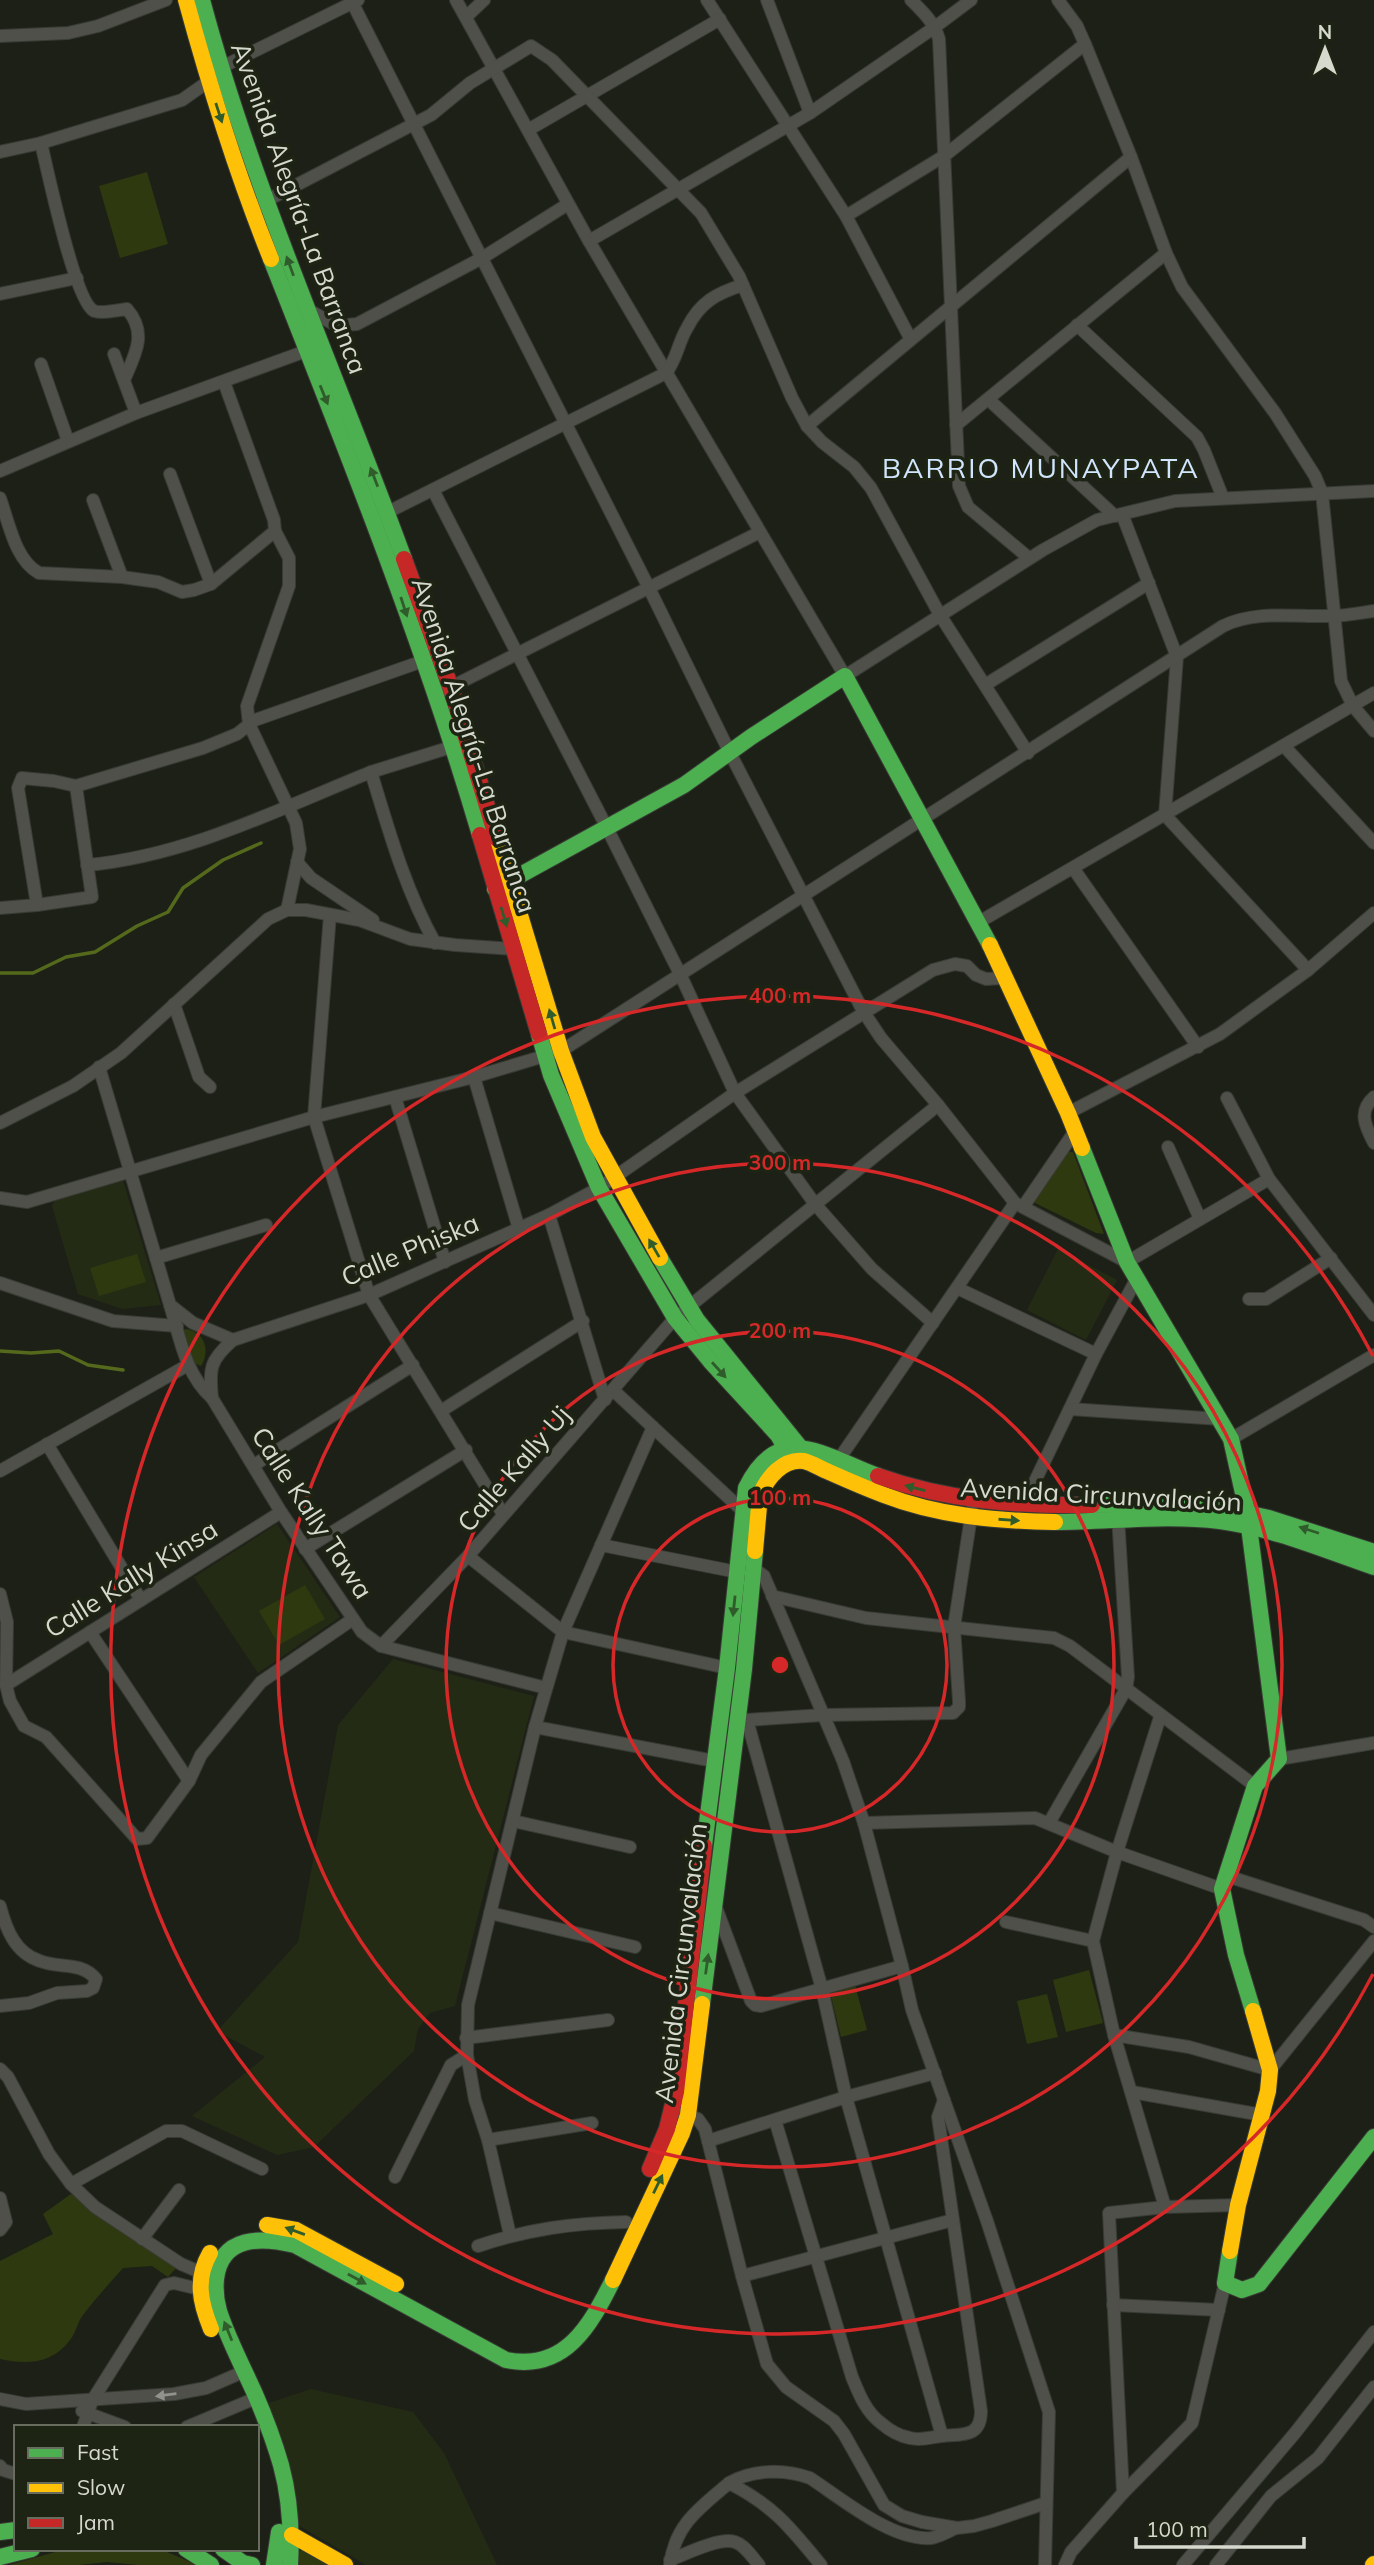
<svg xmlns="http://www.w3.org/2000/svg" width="1374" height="2565" viewBox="0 0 1374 2565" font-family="Mulish,sans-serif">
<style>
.built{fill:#242b15}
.green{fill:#2e390f}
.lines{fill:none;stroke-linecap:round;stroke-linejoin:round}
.stream{stroke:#55691d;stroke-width:3.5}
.street-casing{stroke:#383b34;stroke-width:14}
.fast-casing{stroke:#383b34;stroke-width:18}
.slow-casing{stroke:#383b34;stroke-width:18}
.jam-casing{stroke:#383b34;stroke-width:18}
.street{stroke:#4e5049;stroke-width:12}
.fast{stroke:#4caf50;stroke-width:16}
.slow{stroke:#ffc107;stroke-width:16}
.jam{stroke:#c62828;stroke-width:16}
.oneway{fill:#305c2b}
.oneway2{fill:#92948c}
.ring{fill:none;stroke:#d62828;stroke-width:3.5}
.labels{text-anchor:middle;stroke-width:7;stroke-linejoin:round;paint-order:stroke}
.street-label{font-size:26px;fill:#d5d9ce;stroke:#1e2413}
.neighbourhood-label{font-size:28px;letter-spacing:2px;fill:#d1e6fe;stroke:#1e2413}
.centre{fill:#d62828;stroke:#1e2413;stroke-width:3.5}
.ring-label{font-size:21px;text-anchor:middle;font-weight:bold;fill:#d62828;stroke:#1e2413;stroke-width:7;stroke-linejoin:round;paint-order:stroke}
</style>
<rect width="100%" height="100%" fill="#1d2017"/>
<g class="built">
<path d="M123,1181l38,124 -39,4 -44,-15 -26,-88 3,-6z"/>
<path d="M1058,1249l59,31 -31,60 -59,-30z"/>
<path d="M277,1524l63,93 -82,56 -64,-96z"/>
<path d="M393,1659l141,37 -79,310 -25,7 -12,16 -4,22 -100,96 -37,8 -85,-39 73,-59 -48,-26 81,-89 40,-217z"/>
<path d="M311,2389l102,23 31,41 53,112h-131l-70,-41 -30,-120z"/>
</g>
<g class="green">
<path d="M147,172l21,72 -48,14 -21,-72z"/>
<path d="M1067,1152h6l31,82 -8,-1 -63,-31z"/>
<path d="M137,1254l9,28 -47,14 -9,-28z"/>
<path d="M185,1329c19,2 26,21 16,37l-7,-3 -14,-30z"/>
<path d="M305,1585l20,34 -46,26 -20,-34z"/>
<path d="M1089,1970l14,53 -37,9 -13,-52z"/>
<path d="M855,1985l12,45 -26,7 -11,-45z"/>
<path d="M1047,1994l11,43 -31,7 -10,-43z"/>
<path d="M71,2194l106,73 -9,10 -16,-11 -29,2c-14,16 -28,31 -40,47 -6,8 -7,18 -13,25 -18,24 -43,25 -70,19v-98l53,-27 -10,-20z"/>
<path d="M303,2548l36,17h-43l4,-14z"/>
<path d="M66,2549h94l37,16h-59l-31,-3 -29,3h-69z"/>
</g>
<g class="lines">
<g class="stream">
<path d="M0,973h33l33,-16 29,-5 42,-26 31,-14 15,-24 40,-28 38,-17"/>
<path d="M0,1351l31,2 28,-2 29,14 35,5"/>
</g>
<g class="street-casing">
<g id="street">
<path d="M351,0l298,588 81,165 133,258 18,27 57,67 77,98 112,59 142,-83"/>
<path d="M456,0l133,241 256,435 198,-126 54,-30 78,-19 199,-10"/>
<path d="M707,0l139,216 64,122"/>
<path d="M767,0l43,113"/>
<path d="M911,0c12,12 23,22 28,39l20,447 9,21 61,51"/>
<path d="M1058,0l19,26 8,18 46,113 35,96 16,34 93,126 40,63 7,17 19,188 12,25 21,25"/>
<path d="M466,17l18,-17"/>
<path d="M0,36l68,-3 30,-7 68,-26"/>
<path d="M528,130l192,-111"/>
<path d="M41,143c6,25 34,159 53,168 8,3 24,-1 33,-2 21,24 8,46 -3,71"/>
<path d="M0,152l41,-9 141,-43 27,-19 11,-13 138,-68"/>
<path d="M260,204l171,-89 39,-32 61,-37 21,14 149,153 38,63 53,122 15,28 15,16 32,25 17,21 69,127 88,138"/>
<path d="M846,216l98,-60 141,-112"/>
<path d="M589,241l221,-128 125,-86 36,-27"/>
<path d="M0,294l77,-16"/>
<path d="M307,309l30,17 20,-2 125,-66 86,-54"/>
<path d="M1077,325l120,112 7,13 19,48"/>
<path d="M114,354l22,59"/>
<path d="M41,364l27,77"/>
<path d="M988,399l127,117"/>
<path d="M956,425l210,-172"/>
<path d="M807,426l324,-269"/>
<path d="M0,471l136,-58 170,-62"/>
<path d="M170,474l41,110"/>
<path d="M433,490l174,338 74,148 54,117 80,111 57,65 61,54"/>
<path d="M0,498c9,25 15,62 39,75l83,4 36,5 24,10 12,-2 17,-6 64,-53 -1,-11 -50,-138"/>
<path d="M93,500l29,77"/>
<path d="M1122,514l55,143 -12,158 143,155"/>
<path d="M380,516l286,-143c11,-14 12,-30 21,-45 13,-26 30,-35 56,-43"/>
<path d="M275,531l14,27v28l-42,120 2,18 47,99 4,26 -13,61"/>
<path d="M985,685l164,-102"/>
<path d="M445,690l315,-158"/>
<path d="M1284,746l90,97"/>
<path d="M371,772l90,-28"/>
<path d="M297,862l14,16 62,42"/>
<path d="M87,865c100,-9 192,-56 284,-93 18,59 34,117 64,171"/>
<path d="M1073,868l125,179"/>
<path d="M37,905l55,-8 -16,-111"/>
<path d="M0,908l37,-3 -19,-117 4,-10 32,3 22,5 127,-38 34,-14 18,-14 168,-59"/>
<path d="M330,915l-16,202 55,178 134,219"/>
<path d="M979,922l395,-229"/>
<path d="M174,1004l25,73 11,10"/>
<path d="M99,1067l71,238 23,18 40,17"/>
<path d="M474,1077l45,152"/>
<path d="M395,1097l50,165"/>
<path d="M1374,1097c-16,14 -9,29 0,46"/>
<path d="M1227,1098l42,81 105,136"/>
<path d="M1068,1113l152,-79 88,-64 66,-57"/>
<path d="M0,1123l73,-37 48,-33 147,-134 19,-9h19l53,10 51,19 45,6 58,4 9,-2"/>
<path d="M1168,1147l32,72"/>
<path d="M0,1198l27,4 287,-85 160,-40 87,-26 662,-425c33,-16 72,-9 107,-10 15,0 30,-3 44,-5"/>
<path d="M1023,1207l52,-76"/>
<path d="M549,1215l56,185"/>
<path d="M156,1258l110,-33"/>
<path d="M0,1283l113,38 64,5"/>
<path d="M957,1288l139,66 -72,150"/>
<path d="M1249,1299h17l65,-41"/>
<path d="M170,1305c10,33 15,69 42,93l69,114 81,120 19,14 165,42"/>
<path d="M1096,1354l41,-76"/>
<path d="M614,1391l129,120"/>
<path d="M212,1398c-3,-30 -2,-38 21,-58l136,-45 180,-80 50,-27 136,-95 198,-123 22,-6 12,2 9,9 10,4 18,-1"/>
<path d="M1070,1409l150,10"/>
<path d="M441,1411l142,-90"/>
<path d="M1231,1439l143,-84"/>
<path d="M47,1444l94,156"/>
<path d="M837,1462l178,-259"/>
<path d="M254,1465l159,-100"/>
<path d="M0,1471l188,-106"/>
<path d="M601,1545l136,27"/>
<path d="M305,1549l161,-99"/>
<path d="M468,1556l95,76 164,36"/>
<path d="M753,1568l11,8 79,185 21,62 38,143 10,44 75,211 62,191 -4,153"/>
<path d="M0,1594l7,28 -1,63 4,16 14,25 22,11 91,102 10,-1 42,-57 12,-26 60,-73 92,-63"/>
<path d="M772,1596l94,22 188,20 16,8 185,140"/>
<path d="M90,1632l99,149"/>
<path d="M381,1646l87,-90 207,-238 263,-213"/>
<path d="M6,1685l275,-173"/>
<path d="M1160,1717l-43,135 -24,89 21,94 75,12 81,23 104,-129"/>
<path d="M741,1718l6,2 76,-5 130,-2 6,-6v-6l-5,-74 18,-117"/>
<path d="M747,1720l75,269 24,108 96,339"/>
<path d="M535,1727l179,34"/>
<path d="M1279,1759l95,-16"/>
<path d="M513,1821l117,26"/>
<path d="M864,1823l171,-5 82,34 105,37"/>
<path d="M1049,1823l77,-134 2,-12 -10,-160"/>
<path d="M1227,1876l137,44 10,7"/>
<path d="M0,1906c6,23 15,47 40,55 20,8 41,0 56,18l-3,9 -6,3 -30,2 -28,10 -29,3"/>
<path d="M717,1910l34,91 4,4 6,1 141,-40"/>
<path d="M490,1913l145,34"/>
<path d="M1006,1922l87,19"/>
<path d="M1114,2035l51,172 73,-2"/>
<path d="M466,2038l142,-18"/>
<path d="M0,2069l8,8 41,77 22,30 24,23 86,57 19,8"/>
<path d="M1132,2092l130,23"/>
<path d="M683,2113l15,6 7,10 37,147 25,88 19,23 48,34 10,13 40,71 18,11 20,6 35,6 17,-2 18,-5 54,-18"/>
<path d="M775,2120l77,257c7,17 14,35 29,46 8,7 18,13 29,15 11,3 21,-1 32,-2 20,-2 39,2 39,-25l-43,-294 6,-17"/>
<path d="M488,2140l104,-17"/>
<path d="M708,2141l138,-44 89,-24"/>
<path d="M395,2177l56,-112 16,-10"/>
<path d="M71,2184l95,-53h16l80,38"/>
<path d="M0,2198l6,24 -6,8"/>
<path d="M510,2235l-22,-95 -13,-40 -8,-45 1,-50 67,-278 28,-95 90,-205"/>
<path d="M142,2239l37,-49"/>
<path d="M478,2246c51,-17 95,-23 148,-24"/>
<path d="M742,2276l211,-56"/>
<path d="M1113,2305l106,5"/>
<path d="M0,2399l26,5 148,-10 32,-6 39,-17"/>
<path d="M82,2411l43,16"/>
<path d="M83,2427l9,-26 73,-116 9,-2 25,6"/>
<path d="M187,2427l69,-29"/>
<path d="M0,2466l3,4 13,4"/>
<path d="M1123,2493l-14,-280 56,-6"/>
<path d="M670,2560c16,-6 49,-23 65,-18 10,3 17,15 24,23"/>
<path d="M670,2565c5,-41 30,-57 59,-82"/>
<path d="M821,2565c-31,-38 -47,-59 -92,-82 24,-14 56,-14 81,-5 32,21 82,63 121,60 8,-1 18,-7 25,-10"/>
<path d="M1065,2565l6,-13 52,-59 69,-70 33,-140"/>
<path d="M1183,2565l112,-132 79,-101"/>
<path d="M1216,2565l55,-69 47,-38 56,-71"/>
</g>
</g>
<g class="fast-casing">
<g id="fast">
<path d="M202,0c51,191 134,373 202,559"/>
<path d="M271,259c75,190 151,379 209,576"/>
<path d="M495,889l189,-104 67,-48 94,-61 145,269"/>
<path d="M539,1034l12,41 48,113 76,130 36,44 67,73 12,21"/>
<path d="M1082,1148l45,114 104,177 16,72 32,248 -24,27 -33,103 14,66 17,56"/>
<path d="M660,1258l37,62 102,126"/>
<path d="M1092,1505l112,-1 65,14 105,34"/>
<path d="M1055,1522c54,0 111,-8 165,-1 53,7 104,29 154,46"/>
<path d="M704,1846l23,-178 19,-180c34,-70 81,-30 132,-12"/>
<path d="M702,2004l42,-335 11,-118"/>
<path d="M1230,2251l-5,32 17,7 17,-6 115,-147"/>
<path d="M0,2532l16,-2"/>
<path d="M186,2549l25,16"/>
<path d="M223,2549l20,14 9,2"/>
<path d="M0,2557l32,-8"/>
<path d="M274,2565l5,-33"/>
<path d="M290,2565c2,-34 0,-67 -9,-100 -7,-24 -16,-48 -26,-71 -12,-27 -27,-55 -36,-83 -3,-10 -4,-21 -3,-32 5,-44 46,-42 79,-34l211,115c59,12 84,-34 107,-80"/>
</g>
</g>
<g class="slow-casing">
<g id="slow">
<path d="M186,0c24,88 51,175 85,259"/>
<path d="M497,839l64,212 32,86 67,121"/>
<path d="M990,945l78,168 14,35"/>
<path d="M755,1551l5,-56c7,-17 23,-37 44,-34 8,2 17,8 25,11 18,8 36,16 55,23 54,21 113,26 171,27"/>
<path d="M267,2225l29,5 100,54"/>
<path d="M1230,2251l8,-46 30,-114 2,-21 -17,-59"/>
<path d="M210,2253c-15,26 -10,49 1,76"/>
<path d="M613,2280l69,-147 6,-18 14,-111"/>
<path d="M292,2535l53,30"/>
<path d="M1373,2565l1,-1"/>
</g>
</g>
<g class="jam-casing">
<g id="jam">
<path d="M404,559l47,129 46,151"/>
<path d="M480,835l59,199"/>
<path d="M878,1476c69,25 141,30 214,29"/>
<path d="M650,2169l17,-40 9,-37 28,-246"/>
</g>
</g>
<use href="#street" class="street"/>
<use href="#fast" class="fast"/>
<use href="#slow" class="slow"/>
<use href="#jam" class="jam"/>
</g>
<defs><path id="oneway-solid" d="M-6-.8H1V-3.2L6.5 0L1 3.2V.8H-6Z" transform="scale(1.75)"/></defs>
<g class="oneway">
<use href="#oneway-solid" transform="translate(219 113) rotate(72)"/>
<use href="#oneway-solid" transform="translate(290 266) rotate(-110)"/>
<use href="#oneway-solid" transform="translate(324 395) rotate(68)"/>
<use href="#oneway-solid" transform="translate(374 477) rotate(-111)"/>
<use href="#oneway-solid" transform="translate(404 607) rotate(72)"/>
<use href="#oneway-solid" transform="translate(504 917) rotate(73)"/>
<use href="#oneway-solid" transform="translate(552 1019) rotate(-106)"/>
<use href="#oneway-solid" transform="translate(654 1248) rotate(-120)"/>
<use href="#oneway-solid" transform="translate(719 1370) rotate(48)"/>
<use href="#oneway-solid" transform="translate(915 1488) rotate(-165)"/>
<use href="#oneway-solid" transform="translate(1009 1520) rotate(4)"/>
<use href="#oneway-solid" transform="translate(1309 1530) rotate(-162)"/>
<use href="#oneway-solid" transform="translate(734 1606) rotate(96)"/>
<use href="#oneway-solid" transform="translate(707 1964) rotate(-82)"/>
<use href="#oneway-solid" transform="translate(658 2184) rotate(-64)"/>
<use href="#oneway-solid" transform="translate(295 2231) rotate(-160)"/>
<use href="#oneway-solid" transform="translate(357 2279) rotate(29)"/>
<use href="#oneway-solid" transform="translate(228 2331) rotate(-112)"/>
</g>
<use class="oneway2" href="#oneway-solid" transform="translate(166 2395) rotate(173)"/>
<g class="ring">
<circle cx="780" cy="1665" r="167"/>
<circle cx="780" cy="1665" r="334"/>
<circle cx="780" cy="1665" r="502"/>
<path d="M1373 1974A669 669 0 1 1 1373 1356"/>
</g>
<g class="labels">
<g class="street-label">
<text transform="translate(299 208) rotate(70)" y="9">Avenida Alegría-La Barranca</text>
<text transform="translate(474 745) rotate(72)" y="9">Avenida Alegría-La Barranca</text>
<text transform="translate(410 1250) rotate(-23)" y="9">Calle Phiska</text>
<text transform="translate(514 1469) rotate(-49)" y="9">Calle Kally Uj</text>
<text transform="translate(1101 1495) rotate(3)" y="9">Avenida Circunvalación</text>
<text transform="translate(312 1513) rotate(57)" y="9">Calle Kally Tawa</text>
<text transform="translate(131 1579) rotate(-32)" y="9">Calle Kally Kinsa</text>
<text transform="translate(681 1963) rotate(-83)" y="9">Avenida Circunvalación</text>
</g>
<g class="neighbourhood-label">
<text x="1041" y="478">BARRIO MUNAYPATA</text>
</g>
</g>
<circle cx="780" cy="1665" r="10" class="centre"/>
<g class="ring-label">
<text x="780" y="1003">400 m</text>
<text x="780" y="1170">300 m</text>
<text x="780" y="1338">200 m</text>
<text x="780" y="1505">100 m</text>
</g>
<rect x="14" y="2425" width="245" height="126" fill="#1e2413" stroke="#676c5e" stroke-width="2"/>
<rect x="28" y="2448" width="35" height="10" fill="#4caf50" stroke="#676c5e" stroke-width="2"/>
<text x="77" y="2460" font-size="21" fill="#d5d9ce">Fast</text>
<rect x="28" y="2483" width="35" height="10" fill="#ffc107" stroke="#676c5e" stroke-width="2"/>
<text x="77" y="2495" font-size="21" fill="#d5d9ce">Slow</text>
<rect x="28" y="2518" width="35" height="10" fill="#c62828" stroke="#676c5e" stroke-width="2"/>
<text x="77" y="2530" font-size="21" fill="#d5d9ce">Jam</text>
<g transform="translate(1325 49)" stroke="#1e2413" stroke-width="5" paint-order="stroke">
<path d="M0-5L12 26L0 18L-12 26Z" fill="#d5d9ce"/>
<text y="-10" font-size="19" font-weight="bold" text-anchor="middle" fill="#d5d9ce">N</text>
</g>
<path d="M1136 2537v10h168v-10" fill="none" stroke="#d5d9ce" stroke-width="3.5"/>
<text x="1146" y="2537" font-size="21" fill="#d5d9ce" stroke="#1e2413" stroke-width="5" paint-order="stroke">100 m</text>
</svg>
